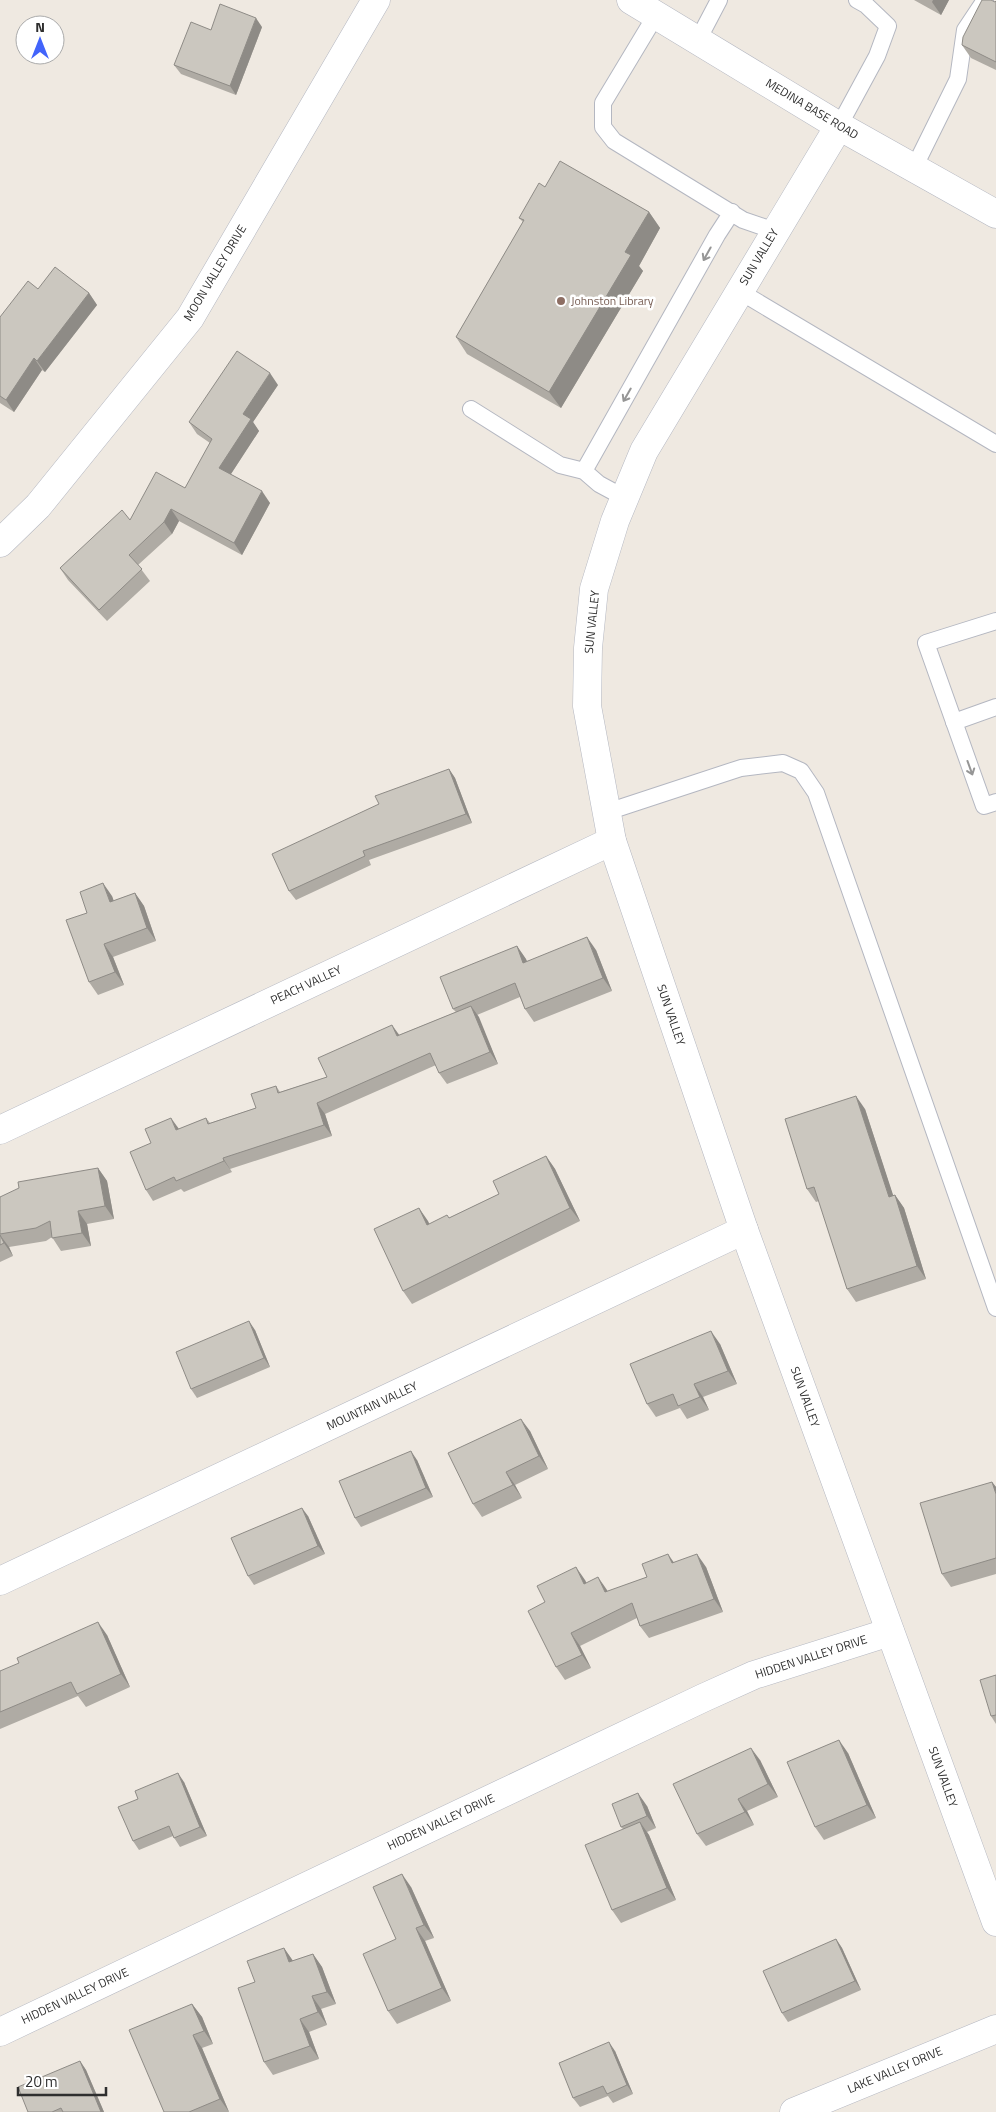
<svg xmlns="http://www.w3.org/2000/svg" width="996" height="2112" viewBox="0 0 996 2112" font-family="'Titillium Web',sans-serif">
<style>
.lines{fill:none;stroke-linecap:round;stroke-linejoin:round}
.lane-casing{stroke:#b4b7c1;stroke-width:18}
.street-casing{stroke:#b4b7c1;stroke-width:29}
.secondary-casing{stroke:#b4b7c1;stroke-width:29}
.lane{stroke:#fff;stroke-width:16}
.street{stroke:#fff;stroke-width:28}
.secondary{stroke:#fff;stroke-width:28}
.wall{fill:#afaba4}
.shaded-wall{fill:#8e8b86}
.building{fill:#cbc7bf;stroke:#8e8b86}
.oneway{stroke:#969696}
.education-dot{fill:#8d6e63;stroke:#fff;stroke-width:2}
.labels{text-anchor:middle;stroke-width:5;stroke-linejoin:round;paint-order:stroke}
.street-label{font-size:12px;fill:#2e2e2e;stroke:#fff}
.education-label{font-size:12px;fill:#785e54;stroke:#fff;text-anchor:start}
</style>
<rect width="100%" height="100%" fill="#efe9e1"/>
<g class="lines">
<g class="lane-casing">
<g id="lane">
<path d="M656,15l-53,88v24l11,14 129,79 32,11"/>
<path d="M698,40l21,-40"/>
<path d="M839,126l38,-70 11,-30 -22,-21 -9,-5"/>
<path d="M914,168l44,-89 7,-49 20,-30"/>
<path d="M739,291l257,153"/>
<path d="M471,409l89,56 24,6 15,13 26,14"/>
<path d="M584,471l133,-236 15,-23"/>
<path d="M996,621l-70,22 58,163 12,-4"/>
<path d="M954,722l42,-15"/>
<path d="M607,812l134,-44 42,-5 18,8 15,22 180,515"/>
</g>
</g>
<g class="street-casing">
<g id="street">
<path d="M839,126l-195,325 -29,70 -21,68 -6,59 -1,58 25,135 132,389 252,692"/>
<path d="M0,543l38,-37 152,-188 186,-318"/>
<path d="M0,1130l612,-289"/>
<path d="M0,1581l744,-351"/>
<path d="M0,2032l703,-334 51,-23 136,-43"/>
<path d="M794,2112l202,-83"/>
</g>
</g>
<g class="secondary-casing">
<path id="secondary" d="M631,0l208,126 157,88"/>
</g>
<use href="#lane" class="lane"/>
<use href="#street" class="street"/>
<use href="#secondary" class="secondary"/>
</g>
<g class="wall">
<path d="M914,0h35l-8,15z"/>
<path d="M996,1v69l-25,-12 -9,-13z"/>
<path d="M262,27l-26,68 -55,-21 -7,-9z"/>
<path d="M545,187l104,25 11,16 -21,38 4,5 -82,137 -94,-54 -11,-17 67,-115 -4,-4z"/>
<path d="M38,289l51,4 8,12 -52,67 -3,-2 -28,42 -14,-9v-86z"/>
<path d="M278,385l-25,37 6,9 -28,43 39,29 -28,52 -63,-34 -7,13 -34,31 12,16 -43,40 -39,-41 -8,-12 70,-48 55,-32 25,-45 -13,-9 -8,-12z"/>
<path d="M449,769l6,9 17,45 -103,37 2,5 -75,35 -7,-9 90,-87z"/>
<path d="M135,893l9,13 12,35 -43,16 11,28 -26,10 -9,-13 -2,-69 25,-17 1,5z"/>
<path d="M517,946l10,15 69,-11 16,41 -78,31 -9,-13 -5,-12 -43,18 21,49 -51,20 -8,-11 -3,-8 -111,49 7,22 -102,33 2,3 -48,20 -3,-3 -28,12 -7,-11 5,-47 28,-14 27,-11 4,5 46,-15 20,-22 4,6 47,-15 72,-42 57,-23 -3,-3z"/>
<path d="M865,1109l28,87 2,-1 9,13 22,71 -70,23 -9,-13 -28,-88 -3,1 -9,-13z"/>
<path d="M546,1156l9,13 25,52 -168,83 -9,-13 16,-83 10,16 20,-6 50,-24z"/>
<path d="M98,1168l9,13 7,38 -27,5 4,22 -30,5 -9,-14 -6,4 -37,6 4,9 -13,6v-65z"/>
<path d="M255,1330l15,37 -73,31 -6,-9z"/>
<path d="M720,1344l17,40 -34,13 6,13 -22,9 -7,-11 -24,9 -9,-13z"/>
<path d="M530,1431l18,38 -33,16 7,13 -40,19 -9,-13z"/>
<path d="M417,1460l16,37 -72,30 -6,-9z"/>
<path d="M992,1482l4,5v87l-45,13 -9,-13z"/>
<path d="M308,1516l17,38 -71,31 -6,-9z"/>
<path d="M674,1562l32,5 17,45 -74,26 -9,-12 -3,-8 -57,28 11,22 -26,12 -9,-13 -11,-65 40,-22 1,3 21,9 40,-15z"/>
<path d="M107,1635l23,52 -44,20 -8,-11 -78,33v-58z"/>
<path d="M996,1675v49l-5,-8z"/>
<path d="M848,1753l28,65 -52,22 -9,-13z"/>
<path d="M760,1760l18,37 -31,14 7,14 -48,21 -9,-12z"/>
<path d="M184,1782l23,54 -27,11 -7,-11 -34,14 -6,-9z"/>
<path d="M647,1806l9,22 -9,4 2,3 27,65 -55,23 -9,-13 11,-81 -2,-2z"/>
<path d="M411,1887l23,51 -9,3 26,60 -54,23 -9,-13 8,-72z"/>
<path d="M836,1939l6,9 19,42 -73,32 -6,-9z"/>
<path d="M284,1948l9,13 20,-7 9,13 14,37 -15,5 6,16 -18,7 10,27 -46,16 -9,-13 -9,-80z"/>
<path d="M192,2004l10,13 11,27 -11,4 27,64h-65z"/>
<path d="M615,2051l18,43 -20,9 -5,-7 -28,11 -7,-9z"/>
<path d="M80,2061l6,9 18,42h-76z"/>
</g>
<g class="shaded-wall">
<path d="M933,0h16l-8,15 -9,-13z"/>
<path d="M256,18l6,9 -26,68 -6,-9z"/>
<path d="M649,212l11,16 -21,38 4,5 -82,137 -12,-16 76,-140z"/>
<path d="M89,293l8,12 -52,67 -8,-11z"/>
<path d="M34,358l8,12 -28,42 -8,-12z"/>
<path d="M270,373l8,12 -25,37 6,9 -32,49 -8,-12 24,-54z"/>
<path d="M262,491l8,12 -28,52 -8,-12z"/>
<path d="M171,509l8,12 -7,13 -8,-12z"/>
<path d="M449,769l6,9 17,45 -6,-9z"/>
<path d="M103,883l9,13 7,19 -9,-13z"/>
<path d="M135,893l9,13 12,35 -9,-13z"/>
<path d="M587,937l9,13 16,41 -9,-13z"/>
<path d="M104,944l9,13 11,28 -9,-13z"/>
<path d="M517,946l9,13 6,17 -9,-13z"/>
<path d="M471,1006l8,11 19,47 -8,-12z"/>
<path d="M392,1025l8,11h-3z"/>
<path d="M856,1096l9,13 33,101 -9,-13z"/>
<path d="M317,1103l8,11 7,22 -8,-11z"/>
<path d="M171,1118l8,11 -3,1z"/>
<path d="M546,1156l9,13 25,52 -10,-13z"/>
<path d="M223,1158l7,11 2,3 -8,-11z"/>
<path d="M98,1168l9,13 7,38 -9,-13z"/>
<path d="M895,1195l9,13 22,71 -9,-13z"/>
<path d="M419,1208l9,13 8,17 -9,-13z"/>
<path d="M78,1211l9,13 4,22 -9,-13z"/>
<path d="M0,1235l9,12 4,9 -9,-13z"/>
<path d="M249,1321l6,9 15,37 -6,-9z"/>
<path d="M711,1331l9,13 17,40 -9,-13z"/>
<path d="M694,1384l9,13 6,13 -9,-13z"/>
<path d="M521,1419l9,12 18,38 -9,-13z"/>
<path d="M411,1451l6,9 16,37 -7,-9z"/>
<path d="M506,1472l9,13 7,13 -9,-13z"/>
<path d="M992,1482l4,5v7z"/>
<path d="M302,1508l6,8 17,38 -7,-8z"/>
<path d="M668,1554l9,13 -5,-4z"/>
<path d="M697,1554l9,13 17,45 -9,-13z"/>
<path d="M576,1567l9,13 8,17 -9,-13z"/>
<path d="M598,1577l9,13 7,15 -9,-13z"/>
<path d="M98,1622l9,13 23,52 -9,-13z"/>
<path d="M571,1633l9,13 11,22 -9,-13z"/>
<path d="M839,1740l9,13 28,65 -9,-13z"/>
<path d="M751,1748l9,12 18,37 -10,-13z"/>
<path d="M178,1773l6,9 23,54 -7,-9z"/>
<path d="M638,1793l9,13 9,22 -9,-12z"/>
<path d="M738,1799l9,12 7,14 -9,-13z"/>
<path d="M640,1822l9,13 27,65 -9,-12z"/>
<path d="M402,1874l9,13 23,51 -10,-13z"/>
<path d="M416,1928l9,13 26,60 -9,-13z"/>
<path d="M836,1939l6,9 19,42 -6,-9z"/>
<path d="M284,1948l9,13 -4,1z"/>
<path d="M313,1954l9,13 14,37 -9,-12z"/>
<path d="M312,1996l9,13 6,16 -9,-13z"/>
<path d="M192,2004l10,13 11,27 -9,-13z"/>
<path d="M300,2019l9,13 10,27 -9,-13z"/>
<path d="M193,2035l9,13 27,64 -9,-13z"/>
<path d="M609,2042l6,9 18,43 -6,-9z"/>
<path d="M80,2061l6,9 18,42h-3z"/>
</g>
<g class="building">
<path d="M982,0h9l4,2 1,-1v61l-34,-17 1,-8z"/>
<path d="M220,4l36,14 -26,68 -56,-21 17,-43 20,8z"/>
<path d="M560,161l89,51 -24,40 6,3 -82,137 -93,-55 68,-117 -5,-2 20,-35 6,4z"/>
<path d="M55,267l34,26 -52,68 -3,-3 -28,42 -6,-4v-79l28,-36 10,8z"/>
<path d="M237,351l33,22 -27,41 8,5 -32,49 43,23 -28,52 -63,-34 -7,13 -35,33 13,14 -43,41 -39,-42 62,-58 8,10 26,-48 29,16 27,-49 -23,-17z"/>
<path d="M449,769l17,45 -103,37 2,5 -76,35 -17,-37 107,-50 -4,-8z"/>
<path d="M103,883l7,19 25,-9 12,35 -43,16 11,28 -26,10 -23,-62 21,-7 -7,-21z"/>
<path d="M587,937l16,41 -78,31 -10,-26 -62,26 -13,-32 77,-31 6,17z"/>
<path d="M471,1006l19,46 -51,21 -9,-20 -113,50 7,22 -101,33 1,3 -48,20 -2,-4 -28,13 -16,-38 21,-9 -6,-14 26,-11 5,12 30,-12 2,6 48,-16 -5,-14 25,-8 2,7 49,-16 -9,-19 74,-33 5,11z"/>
<path d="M856,1096l33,101 6,-2 22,71 -70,23 -33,-102 -7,2 -22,-70z"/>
<path d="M546,1156l24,52 -167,83 -29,-62 45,-21 8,17 20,-10 2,3 50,-24 -6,-13z"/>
<path d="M98,1168l7,38 -27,5 4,22 -30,5 -2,-17 -14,7 -36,6v-37l19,-9 -1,-6z"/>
<path d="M0,1235l4,8 -4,2z"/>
<path d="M249,1321l15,37 -73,31 -15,-37z"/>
<path d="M711,1331l17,40 -34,13 6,13 -22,9 -5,-12 -26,10 -17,-40z"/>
<path d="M521,1419l18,37 -33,16 7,13 -40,19 -25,-51z"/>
<path d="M411,1451l15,37 -71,30 -16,-37z"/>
<path d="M992,1482l4,12v64l-54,16 -22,-71z"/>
<path d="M302,1508l16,38 -70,30 -17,-38z"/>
<path d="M668,1554l4,9 25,-9 17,45 -74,27 -8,-23 -61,30 11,22 -26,12 -28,-56 17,-9 -8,-16 39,-19 8,17 14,-7 7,15 42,-15 -5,-13z"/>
<path d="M98,1622l23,52 -44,20 -6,-12 -71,30v-41l19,-8 -2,-5z"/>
<path d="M996,1675v40l-5,1 -11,-36z"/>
<path d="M839,1740l28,65 -52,22 -28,-65z"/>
<path d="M751,1748l17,36 -30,15 7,13 -48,22 -24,-50z"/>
<path d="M178,1773l22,54 -26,11 -5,-12 -36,15 -15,-34 20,-8 -3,-8z"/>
<path d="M638,1793l9,23 -26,11 -9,-23z"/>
<path d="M640,1822l27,66 -55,22 -27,-65z"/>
<path d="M402,1874l22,51 -8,3 26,60 -54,23 -25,-57 33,-15 -23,-52z"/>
<path d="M836,1939l19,42 -73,32 -19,-42z"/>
<path d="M284,1948l5,14 24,-8 14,38 -15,4 6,16 -18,7 10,27 -46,16 -26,-74 17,-6 -8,-21z"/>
<path d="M192,2004l12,27 -11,4 27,64 -31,13h-25l-35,-82z"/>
<path d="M609,2042l18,43 -20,9 -4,-8 -30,12 -14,-35z"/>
<path d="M80,2061l21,51h-38l-2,-4 -9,4h-24l-10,-25z"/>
</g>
<defs><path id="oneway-shaft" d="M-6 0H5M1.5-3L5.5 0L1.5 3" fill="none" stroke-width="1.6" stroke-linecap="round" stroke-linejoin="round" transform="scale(1.25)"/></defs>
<g class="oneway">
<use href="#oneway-shaft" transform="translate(707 254) rotate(119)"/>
<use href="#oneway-shaft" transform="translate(627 395) rotate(120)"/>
<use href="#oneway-shaft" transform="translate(970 768) rotate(70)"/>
</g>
<circle class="education-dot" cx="561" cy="301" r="5"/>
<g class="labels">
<g class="street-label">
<text transform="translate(812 109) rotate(31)" y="4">MEDINA BASE ROAD</text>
<text transform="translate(759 257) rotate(-59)" y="4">SUN VALLEY</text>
<text transform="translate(215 273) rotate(-59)" y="4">MOON VALLEY DRIVE</text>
<text transform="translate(592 622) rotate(-84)" y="4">SUN VALLEY</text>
<text transform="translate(306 985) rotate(-25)" y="4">PEACH VALLEY</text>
<text transform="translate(671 1015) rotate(71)" y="4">SUN VALLEY</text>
<text transform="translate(805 1397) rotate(70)" y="4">SUN VALLEY</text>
<text transform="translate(372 1406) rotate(-25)" y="4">MOUNTAIN VALLEY</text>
<text transform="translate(811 1657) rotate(-18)" y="4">HIDDEN VALLEY DRIVE</text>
<text transform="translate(943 1777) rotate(70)" y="4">SUN VALLEY</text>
<text transform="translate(441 1822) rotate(-25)" y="4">HIDDEN VALLEY DRIVE</text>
<text transform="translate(75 1996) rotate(-25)" y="4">HIDDEN VALLEY DRIVE</text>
<text transform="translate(895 2070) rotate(-23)" y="4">LAKE VALLEY DRIVE</text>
</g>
<g class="education-label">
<text x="571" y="305">Johnston Library</text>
</g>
</g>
<g transform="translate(40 40)"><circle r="24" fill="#ffffff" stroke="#ababab"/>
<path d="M0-4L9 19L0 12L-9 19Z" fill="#4264fb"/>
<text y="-8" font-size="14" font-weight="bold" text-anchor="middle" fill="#2e2e2e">N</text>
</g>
<path d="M18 2087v8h88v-8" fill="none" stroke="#2e2e2e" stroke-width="2.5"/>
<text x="25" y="2087" font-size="15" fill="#2e2e2e" stroke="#ffffff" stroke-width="4" paint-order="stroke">20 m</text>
</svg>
